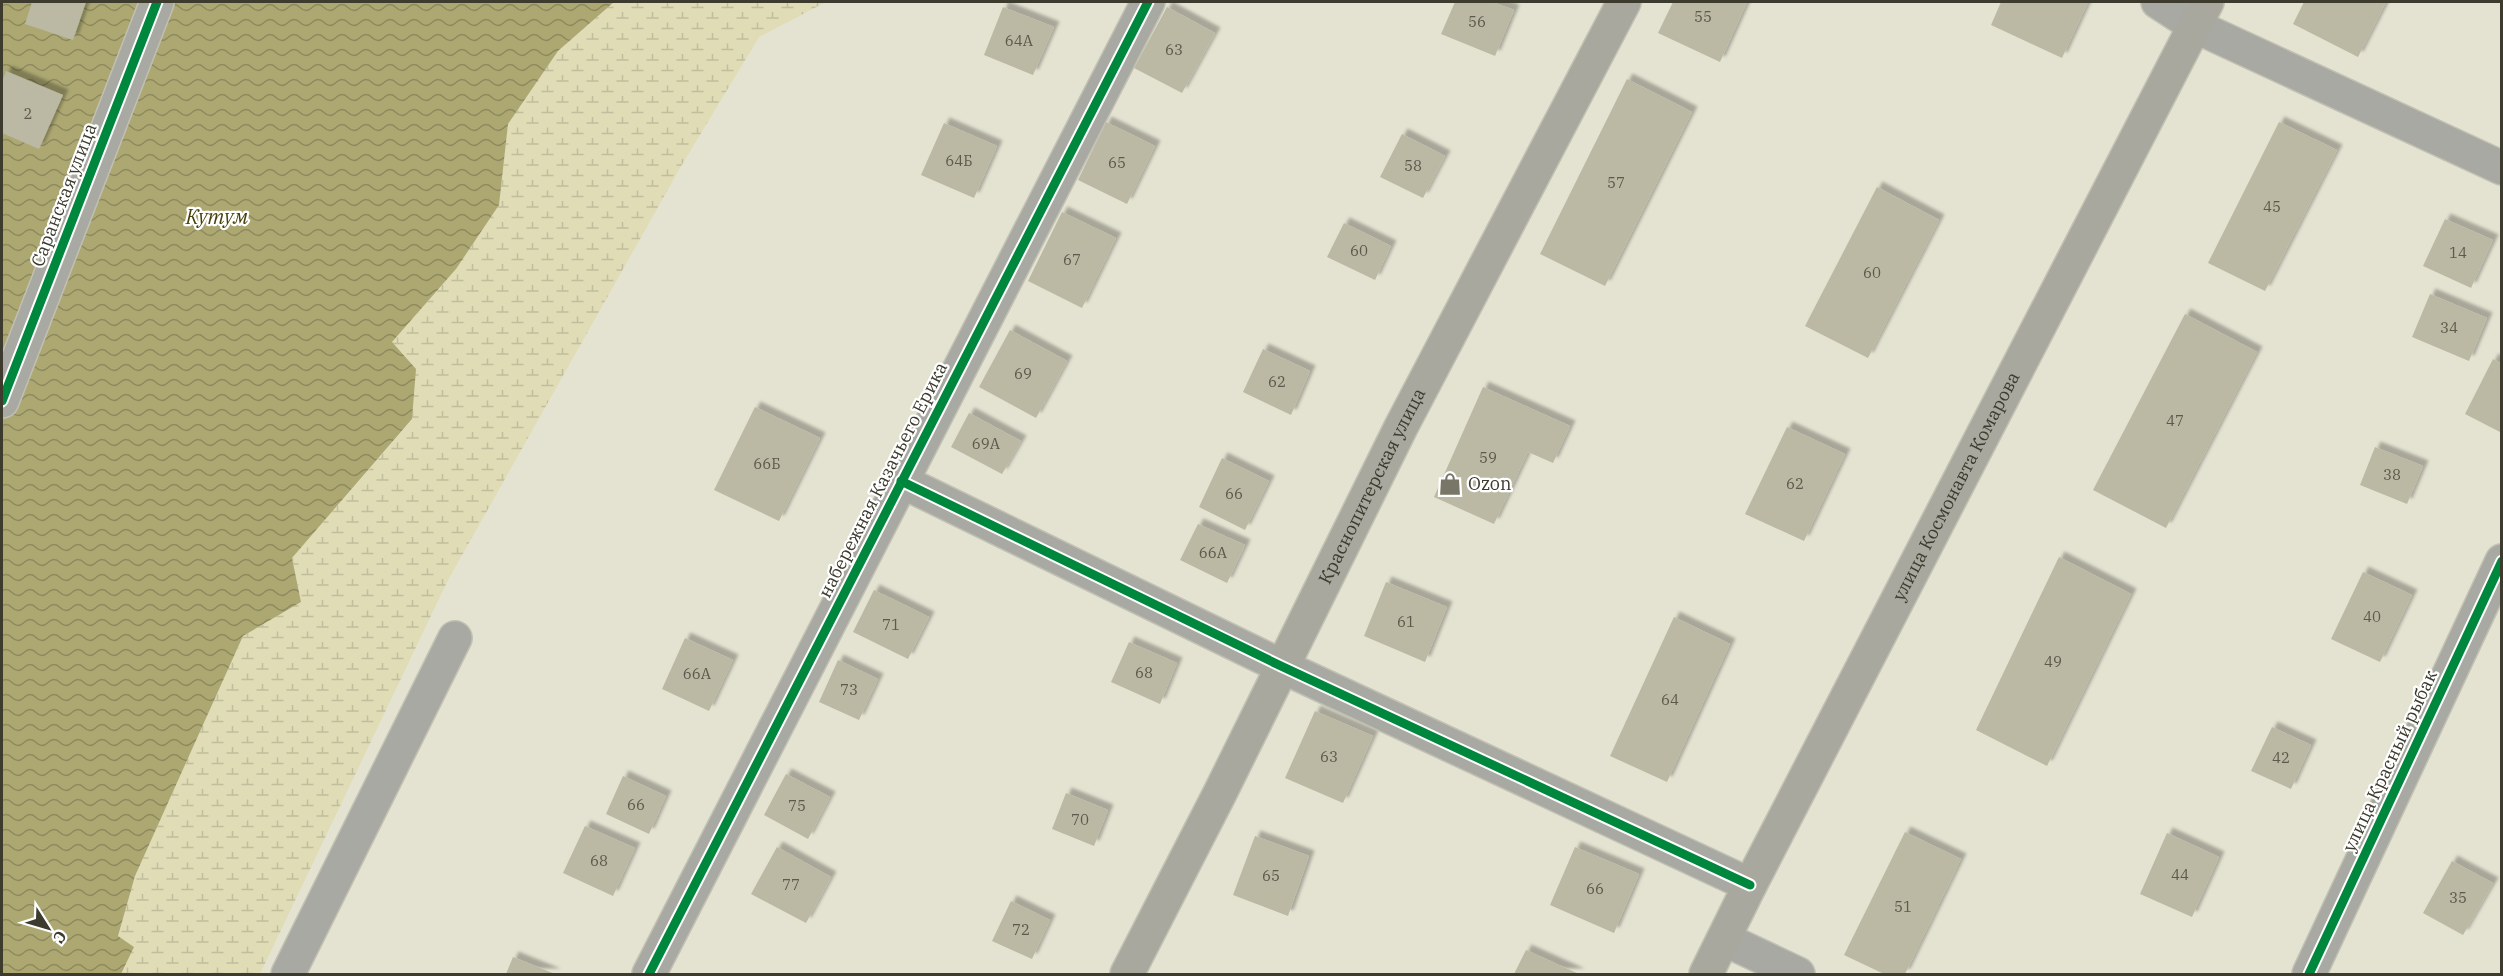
<svg xmlns="http://www.w3.org/2000/svg" width="2503" height="976" viewBox="0 0 2503 976" font-family="'IBM Plex Serif',serif">
<style>
.wetland{fill:url(#wetland-marsh)}
.water{fill:url(#water-waves)}
.building{fill:#bbb9a4;filter:url(#shadow)}
.lines{fill:none;stroke-linecap:round;stroke-linejoin:round}
.minor-casing{stroke:#c1c0b2;stroke-width:36}
.secondary-casing{stroke:#c1c0b2;stroke-width:36}
.minor{stroke:#a9a9a3;stroke-width:33}
.secondary{stroke:#a8a89f;stroke-width:33}
.cycleway-casing{stroke:#fff;stroke-width:13}
.cycleway{stroke:#00873e;stroke-width:9}
.labels{text-anchor:middle;stroke-width:4.5;stroke-linejoin:round;paint-order:stroke}
.number-label{font-size:15px;fill:#5c5a4c}
.street-label{font-size:18px;fill:#3c3b2e;stroke:#fff}
.poi-label{font-size:18px;fill:#3c3b2e;stroke:#fff;text-anchor:start}
.water-label{font-size:20px;font-style:italic;fill:#474109;stroke:#fff}
</style>
<defs>
<pattern id="wetland-marsh" width="20" height="14" patternUnits="userSpaceOnUse" patternTransform="scale(1.5)"><rect width="20" height="14" fill="#e0dcb6"/><path d="M1 5h8M5 5V1M11 12h8M15 12V8" fill="none" stroke="#c1be9d"/></pattern>
<pattern id="water-waves" width="16" height="10" patternUnits="userSpaceOnUse" patternTransform="scale(1.5)"><rect width="16" height="10" fill="#ada872"/><path d="M0 5q4-4 8 0t8 0" fill="none" stroke="#8e8a5e"/></pattern>
<filter id="shadow"><feDropShadow dx="5.5" dy="-5.5" stdDeviation="1.5" flood-color="#0004"/></filter>
</defs>
<rect width="100%" height="100%" fill="#e4e3d1"/>
<path class="wetland" d="M614,2h212l-67,35 -79,131 -233,414 -187,392h-139l13,-27 -16,-11 17,-60 108,-240 58,-34 -9,-44 120,-138 -20,-78 64,-73 43,-64 9,-81 50,-73z"/>
<path class="water" d="M2,2h612l-56,49 -50,73 -9,81 -43,64 -64,73 24,27 -4,50 -120,139 9,44 -58,34 -108,240 -17,60 16,11 -13,27h-119z"/>
<g class="building">
<path d="M32,2h54l-13,38 -48,-16z"/>
<path d="M1455,2h37l22,8 -19,46 -54,-22z"/>
<path d="M1673,2h74l-27,60 -62,-29z"/>
<path d="M2001,2h87l-26,56 -71,-33z"/>
<path d="M2304,2h82l-28,55 -65,-33z"/>
<path d="M1003,7l51,20 -21,48 -49,-20z"/>
<path d="M1167,7l48,26 -33,60 -48,-25z"/>
<path d="M6,71l57,24 -24,54 -37,-16v-51z"/>
<path d="M1627,79l65,33 -87,174 -65,-32z"/>
<path d="M1106,122l49,24 -28,58 -49,-24z"/>
<path d="M2279,122l58,28 -72,141 -57,-28z"/>
<path d="M944,123l53,23 -23,52 -53,-23z"/>
<path d="M1402,134l43,22 -22,42 -43,-21z"/>
<path d="M1877,187l62,33 -71,138 -63,-32z"/>
<path d="M1062,212l54,26 -34,70 -54,-27z"/>
<path d="M2445,219l48,21 -22,48 -48,-22z"/>
<path d="M1344,223l47,23 -16,34 -48,-23z"/>
<path d="M2430,294l57,24 -18,43 -57,-24z"/>
<path d="M2185,314l72,38 -91,176 -73,-38z"/>
<path d="M1010,330l57,31 -31,57 -57,-31z"/>
<path d="M1263,349l47,22 -19,44 -48,-23z"/>
<path d="M2493,359l9,5 -2,68 -35,-18z"/>
<path d="M1483,387l87,39 -17,37 -25,-11 -34,72 -60,-27z"/>
<path d="M755,407l65,31 -41,83 -65,-31z"/>
<path d="M969,413l52,28 -19,33 -51,-27z"/>
<path d="M1787,427l58,27 -41,87 -59,-27z"/>
<path d="M2375,447l48,19 -16,38 -47,-19z"/>
<path d="M1222,458l47,23 -24,49 -46,-23z"/>
<path d="M1198,524l47,21 -18,38 -47,-23z"/>
<path d="M2059,557l72,37 -84,172 -71,-36z"/>
<path d="M2363,572l49,23 -32,67 -49,-23z"/>
<path d="M1386,582l61,25 -22,55 -61,-26z"/>
<path d="M874,590l55,27 -21,42 -55,-27z"/>
<path d="M1674,617l56,27 -63,138 -57,-26z"/>
<path d="M685,638l48,22 -24,51 -47,-22z"/>
<path d="M1129,642l48,21 -17,41 -49,-22z"/>
<path d="M838,660l40,19 -19,41 -40,-18z"/>
<path d="M1315,711l58,25 -30,67 -58,-25z"/>
<path d="M2272,727l39,18 -20,44 -40,-18z"/>
<path d="M786,774l44,23 -22,42 -44,-24z"/>
<path d="M623,776l43,20 -17,38 -43,-20z"/>
<path d="M1066,793l42,17 -14,36 -42,-17z"/>
<path d="M585,826l50,22 -22,48 -50,-23z"/>
<path d="M1905,832l56,27 -56,115h-21l-40,-19z"/>
<path d="M2167,833l52,24 -27,60 -52,-23z"/>
<path d="M1255,836l54,20 -21,60 -55,-21z"/>
<path d="M777,847l54,30 -25,46 -55,-29z"/>
<path d="M1575,847l64,27 -25,59 -64,-28z"/>
<path d="M2452,861l41,22 -30,52 -40,-22z"/>
<path d="M1011,901l39,19 -18,39 -40,-18z"/>
<path d="M1526,950l53,24h-65z"/>
<path d="M513,957l42,17h-49z"/>
</g>
<g class="lines">
<g class="minor-casing">
<g id="minor">
<path d="M2158,2l37,24 307,142"/>
<path d="M2,401l155,-399"/>
<path d="M901,481l380,185 469,219"/>
<path d="M1724,939l74,35"/>
<path d="M288,974l167,-336"/>
<path d="M649,974l499,-972"/>
<path d="M2309,974l193,-413"/>
</g>
</g>
<g class="secondary-casing">
<g id="secondary">
<path id="s1" d="M1127,974l93,-181 181,-366 223,-425"/>
<path id="s2" d="M1706,974l44,-89 457,-883"/>
</g>
</g>
<use href="#minor" class="minor"/>
<use href="#secondary" class="secondary"/>
<g class="cycleway-casing">
<g id="cycleway">
<path d="M2,401l155,-399"/>
<path d="M901,481l380,185 469,219"/>
<path d="M649,974l499,-972"/>
<path d="M2309,974l193,-413"/>
</g>
</g>
<use href="#cycleway" class="cycleway"/>
</g>
<defs>
<g id="shop-bare" transform="scale(1.8)"><path d="M-5-2.5h2.3a2.7 3.5 0 0 1 5.4 0H5L5.5 6h-11ZM-1.5-2.5h3a1.5 2.3 0 0 0-3 0Z" fill="#777667" stroke="#fff" stroke-width="2.5" paint-order="stroke"/></g>
</defs>
<g fill-rule="evenodd">
<use href="#shop-bare" x="1450" y="484"/>
</g>
<g class="labels">
<g class="number-label">
<text x="1703" y="22">55</text>
<text x="1477" y="27">56</text>
<text x="1019" y="46">64А</text>
<text x="1174" y="55">63</text>
<text x="28" y="119">2</text>
<text x="959" y="166">64Б</text>
<text x="1117" y="168">65</text>
<text x="1413" y="171">58</text>
<text x="1616" y="188">57</text>
<text x="2272" y="212">45</text>
<text x="1359" y="256">60</text>
<text x="2458" y="258">14</text>
<text x="1072" y="265">67</text>
<text x="1872" y="278">60</text>
<text x="2449" y="333">34</text>
<text x="1023" y="379">69</text>
<text x="1277" y="387">62</text>
<text x="2175" y="426">47</text>
<text x="986" y="449">69А</text>
<text x="1488" y="463">59</text>
<text x="767" y="469">66Б</text>
<text x="2392" y="480">38</text>
<text x="1795" y="489">62</text>
<text x="1234" y="499">66</text>
<text x="1213" y="558">66А</text>
<text x="2372" y="622">40</text>
<text x="1406" y="627">61</text>
<text x="891" y="630">71</text>
<text x="2053" y="667">49</text>
<text x="1144" y="678">68</text>
<text x="697" y="679">66А</text>
<text x="849" y="695">73</text>
<text x="1670" y="705">64</text>
<text x="1329" y="762">63</text>
<text x="2281" y="763">42</text>
<text x="636" y="810">66</text>
<text x="797" y="811">75</text>
<text x="1080" y="825">70</text>
<text x="599" y="866">68</text>
<text x="2180" y="880">44</text>
<text x="1271" y="881">65</text>
<text x="791" y="890">77</text>
<text x="1595" y="894">66</text>
<text x="2458" y="903">35</text>
<text x="1903" y="912">51</text>
<text x="1021" y="935">72</text>
</g>
<g class="street-label">
<text transform="translate(64 195) rotate(-69)" y="6">Саранская улица</text>
<text transform="translate(883 480) rotate(-63)" y="6">набережная Казачьего Ерика</text>
<text dy="6" stroke="none"><textPath href="#s1" startOffset="546">Краснопитерская улица</textPath></text>
<text dy="6" stroke="none"><textPath href="#s2" startOffset="548">улица Космонавта Комарова</textPath></text>
<text transform="translate(2390 761) rotate(-65)" y="6">улица Красный рыбак</text>
</g>
<g class="poi-label">
<text x="1468" y="490">Ozon</text>
</g>
<g class="water-label">
<text x="217" y="224">Кутум</text>
</g>
</g>
<rect width="2503" height="976" fill="none" stroke="#3c3b2e" stroke-width="6"/>
<g transform="translate(48 928) rotate(127)" stroke="#ffffff" stroke-width="4.5" paint-order="stroke">
<path d="M0-4.5L10 22L0 15L-10 22Z" fill="#3c3b2e"/>
<text y="-9" font-size="16" font-weight="bold" text-anchor="middle" fill="#3c3b2e">С</text>
</g>
</svg>
